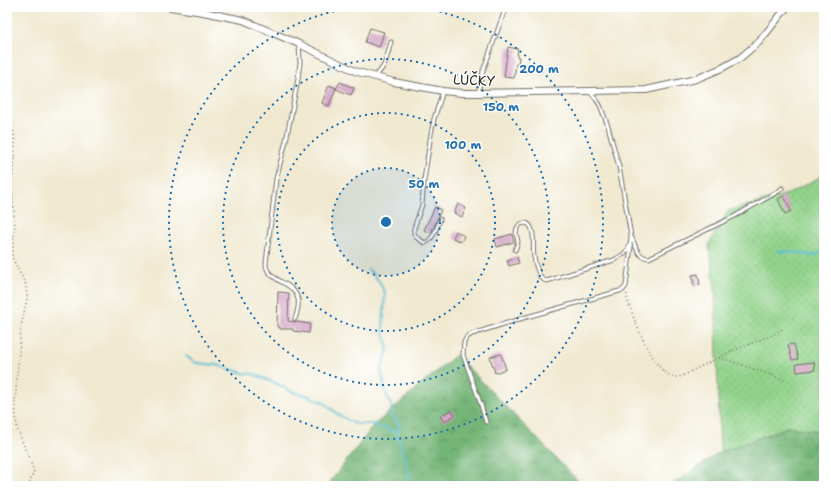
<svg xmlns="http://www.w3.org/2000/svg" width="831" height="493" viewBox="0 0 831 493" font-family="'Shantell Sans',sans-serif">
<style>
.grass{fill:url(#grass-dots);stroke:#5e7f5b}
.forest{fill:url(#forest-crowns);stroke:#507051}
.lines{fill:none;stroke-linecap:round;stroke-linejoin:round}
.stream{stroke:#54bcd2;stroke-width:2}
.building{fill:#d3a0c4}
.lane-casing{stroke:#706e65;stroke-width:5}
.street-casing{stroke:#706e65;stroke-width:8}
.path{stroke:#706e65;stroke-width:1.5;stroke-dasharray:1 3;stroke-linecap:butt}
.lane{stroke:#fff;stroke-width:3}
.street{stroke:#fff;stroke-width:6}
.ring{fill:none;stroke:#1f6fb2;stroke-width:2;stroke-dasharray:2 4}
.labels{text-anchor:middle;stroke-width:3;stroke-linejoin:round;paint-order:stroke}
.street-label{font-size:14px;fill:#2b2b2b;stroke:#fff}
.centre{fill:#1f6fb2;stroke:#fff;stroke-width:2}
.ring-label{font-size:12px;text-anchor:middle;font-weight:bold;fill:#1f6fb2;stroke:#fff;stroke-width:3;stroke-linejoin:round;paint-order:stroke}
</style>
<defs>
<pattern id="grass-dots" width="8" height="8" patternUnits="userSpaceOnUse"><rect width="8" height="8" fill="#92d38b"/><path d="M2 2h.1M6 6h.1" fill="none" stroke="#7eb578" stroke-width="1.8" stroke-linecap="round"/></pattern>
<pattern id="forest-crowns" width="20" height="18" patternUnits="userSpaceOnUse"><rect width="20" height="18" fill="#75b577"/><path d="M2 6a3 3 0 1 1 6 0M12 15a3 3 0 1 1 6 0" fill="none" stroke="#609362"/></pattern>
</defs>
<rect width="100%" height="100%" fill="#fff"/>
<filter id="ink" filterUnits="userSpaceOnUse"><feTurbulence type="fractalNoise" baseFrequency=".025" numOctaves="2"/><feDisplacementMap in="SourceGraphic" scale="8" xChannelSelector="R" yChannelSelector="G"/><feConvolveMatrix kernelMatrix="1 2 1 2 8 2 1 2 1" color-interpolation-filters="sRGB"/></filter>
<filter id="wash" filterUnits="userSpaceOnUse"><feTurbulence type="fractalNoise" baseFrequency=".012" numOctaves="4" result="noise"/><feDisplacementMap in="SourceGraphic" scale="16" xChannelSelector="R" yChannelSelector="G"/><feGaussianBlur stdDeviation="0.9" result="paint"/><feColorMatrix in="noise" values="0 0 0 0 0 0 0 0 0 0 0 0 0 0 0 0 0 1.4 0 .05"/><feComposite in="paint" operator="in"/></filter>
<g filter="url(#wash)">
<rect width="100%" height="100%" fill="#f0e9d0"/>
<path class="grass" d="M824,175v257l-36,-5 -68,25 -5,-165 -6,-43 19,-33 60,-17z"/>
<g class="forest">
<path d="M456,355l127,131h-256l47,-61z"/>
<path d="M788,427l36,5v54h-154l50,-34z"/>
</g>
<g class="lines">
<g class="stream">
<path d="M778,251l23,2 12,3 11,-4"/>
<path d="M368,269l11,12 6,12 -2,36 5,20 -7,22 6,26 4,7v10l9,11 -3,8"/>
<path d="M186,356l10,7 21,2 26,8 10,1 29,12 10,6 14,3 19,8 12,11 18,10h19l3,3h7l13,6 12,41 1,12"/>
</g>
</g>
<g id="blocks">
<g class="building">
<path d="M370,28l14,4 -5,15 -14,-5z"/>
<path d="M508,47l10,2 -1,8h2l-1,7h-2l-2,14 -10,-1z"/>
<path d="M340,82l14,6 -3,7 -15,-6z"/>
<path d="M329,85l7,3 -7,18 -7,-3z"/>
<path d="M784,196l7,15 -6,3 -7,-15z"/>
<path d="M458,204l8,4 -4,9 -8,-4z"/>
<path d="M435,207l6,3 -10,23 -7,-3z"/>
<path d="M456,231l8,5 -3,6 -8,-4z"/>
<path d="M512,234l2,8 -17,5 -2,-8z"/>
<path d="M517,257l2,6 -10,3 -2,-6z"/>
<path d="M698,274l2,11 -6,1 -2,-11z"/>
<path d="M278,292l11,1 -1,28 22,3 -1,9 -16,-2v-2h-13v-2h-3z"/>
<path d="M794,344l4,15 -6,1 -4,-15z"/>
<path d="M501,354l5,15 -11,4 -5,-16z"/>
<path d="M814,362l1,8 -18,2 -1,-8z"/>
<path d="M451,410l4,5 -11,7 -4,-6z"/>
</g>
</g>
</g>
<g filter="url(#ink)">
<use href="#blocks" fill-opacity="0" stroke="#706e65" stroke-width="1"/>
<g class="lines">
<g class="lane-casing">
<g id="lane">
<path d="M7,63c4,11 4,21 0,32"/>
<path d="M374,76c12,-7 13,-21 17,-34"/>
<path d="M478,93l5,-22 23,-64"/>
<path d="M440,219c-3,8 -6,20 -15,24l-5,-3 -4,-3 -2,-4v-5l8,-23 2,-25 7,-46 3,-15 9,-28"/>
<path d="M632,238c4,9 6,20 17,20l86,-42 44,-25 3,-3"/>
<path d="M515,250l3,-8 -2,-9 1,-5c2,-3 4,-5 8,-5 12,1 7,26 9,34 1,7 4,15 7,21l3,2 3,1 67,-21c11,-6 17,-10 17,-24l-12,-69 -11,-41 -8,-21 -7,-10 -4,-3"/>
<path d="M295,319c5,-15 6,-25 -8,-34 -5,-3 -10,-5 -14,-9 -2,-2 -5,-4 -6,-7 -1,-2 -1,-4 -1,-6l10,-84 10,-38 12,-62 2,-16 -1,-19"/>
<path d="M486,422l-5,-17 -18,-50 1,-13 3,-5 5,-3 51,-16 100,-28 3,-4 5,-40"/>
</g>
</g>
<g class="street-casing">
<path id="street" d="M170,7l33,5 40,8 56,24 56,27 17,5 22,6 49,9 19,2h16l168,-3 50,-11 26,-11 18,-10 19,-16 28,-35"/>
</g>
<g class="path">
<path d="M7,121l7,11 1,14 -3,38 3,42 -3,31 14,28 1,14 -6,28 -6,76 2,25 17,43 -5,14 -1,1"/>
<path d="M627,294v4c5,17 28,82 51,79 6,-1 12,-5 17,-8 11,-5 22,-10 33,-16 9,-4 19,-8 29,-12 10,-4 18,-6 27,-14"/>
<path d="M719,358l12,3 54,19"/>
</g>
<use href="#lane" class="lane"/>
<use href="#street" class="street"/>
</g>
</g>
<circle cx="386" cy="222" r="54" fill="#1f6fb2" fill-opacity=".12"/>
<g class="ring">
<circle cx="386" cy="222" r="54"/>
<circle cx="386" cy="222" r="109"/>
<circle cx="386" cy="222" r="163"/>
<path d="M416 7A217 217 0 1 1 356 7"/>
</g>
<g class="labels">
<g class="street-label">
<text transform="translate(474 80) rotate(2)" y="5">LÚČKY</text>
</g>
</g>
<circle cx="386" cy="222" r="6" class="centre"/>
<g class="ring-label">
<text x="539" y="73">200 m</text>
<text x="501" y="111">150 m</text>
<text x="463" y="149">100 m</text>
<text x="424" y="188">50 m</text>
</g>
<rect width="831" height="493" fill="none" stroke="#fff" stroke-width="24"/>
</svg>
